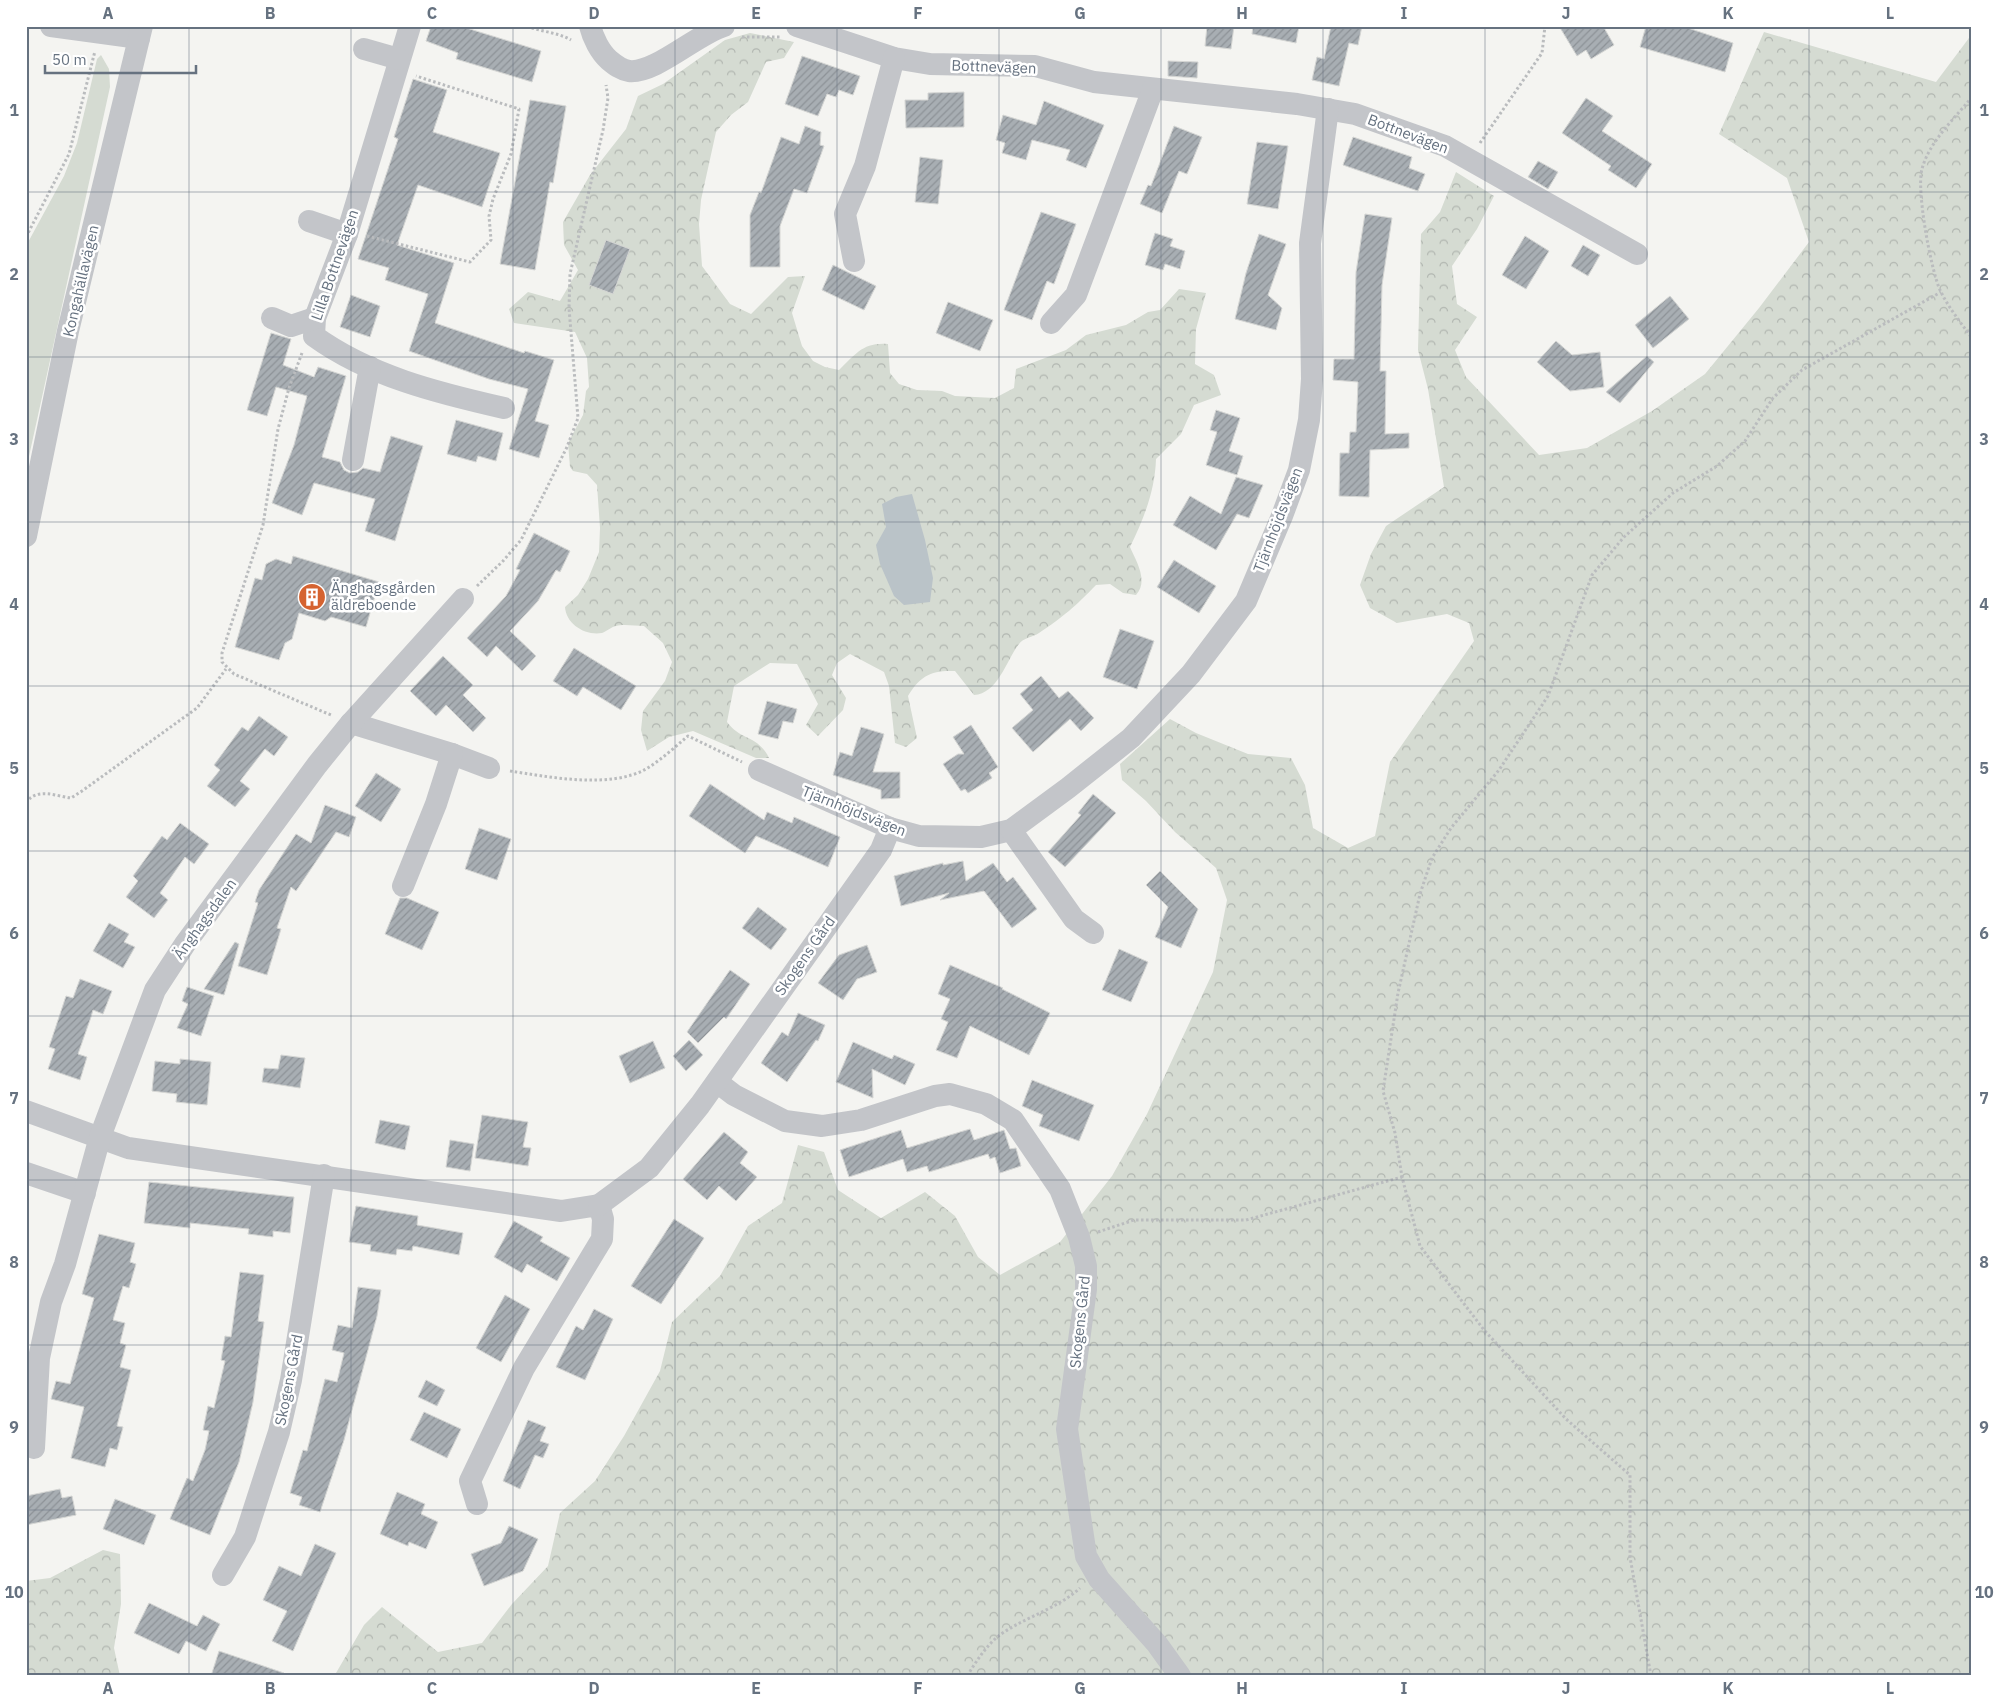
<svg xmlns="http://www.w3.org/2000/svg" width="1998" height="1702" viewBox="0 0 1998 1702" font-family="'IBM Plex Sans',sans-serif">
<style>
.grass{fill:#d5dbd2}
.forest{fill:url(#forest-crowns)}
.water{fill:#bac3c8}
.building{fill:url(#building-hatch);stroke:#d5d6d4}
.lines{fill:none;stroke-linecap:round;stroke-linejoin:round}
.path{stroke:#babcbe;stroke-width:3;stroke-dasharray:2.5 2.5;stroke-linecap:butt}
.minor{stroke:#c3c5c9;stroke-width:22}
.grid{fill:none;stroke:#667280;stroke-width:1;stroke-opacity:0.55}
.labels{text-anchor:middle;stroke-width:5;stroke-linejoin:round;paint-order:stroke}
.street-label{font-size:15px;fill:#667280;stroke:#fff}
.poi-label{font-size:15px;fill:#667280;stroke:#fff;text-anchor:start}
.neatline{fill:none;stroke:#667280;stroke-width:2}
.grid-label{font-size:16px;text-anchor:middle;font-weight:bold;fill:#667280}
</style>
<defs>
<pattern id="forest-crowns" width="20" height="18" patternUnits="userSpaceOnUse" patternTransform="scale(1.25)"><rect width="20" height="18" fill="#d5dbd2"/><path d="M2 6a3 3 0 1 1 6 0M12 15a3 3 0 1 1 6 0" fill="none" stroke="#b1b6b0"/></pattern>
<pattern id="building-hatch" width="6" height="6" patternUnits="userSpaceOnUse" patternTransform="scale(1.25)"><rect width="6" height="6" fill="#a8aeb3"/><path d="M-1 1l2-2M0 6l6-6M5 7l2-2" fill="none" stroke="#8d9297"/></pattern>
</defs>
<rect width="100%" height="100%" fill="#f4f4f1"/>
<path class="grass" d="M101,55l8,14 1,18 -84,383v-224l38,-70 13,-33 20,-84z"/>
<g class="forest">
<path d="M1764,32l172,50 36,-48v1642h-1642l6,-3 28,-48 18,-18 56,45 44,-9 30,-39 36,-38 12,-53 35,-32 29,-45 36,-65 12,-49 48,-46 28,-50 34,-23 16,-58 26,7 14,38 43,28 44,-26 30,24 23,41 22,18 60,-33 52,-66 35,-62 66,-142 14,-72 -11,-32 -41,-36 -29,-31 -24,-21 -2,-16 50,-45 26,14 52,21 43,4 14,27 8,43 35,20 27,-12 15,-74 84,-121 -5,-18 -22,-9 -50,9 -27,-15 -10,-23 11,-31 15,-28 58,-39 -16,-98 -10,-39 3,-116 19,-22 16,-40 38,24 -17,33 -25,37 5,38 20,13 -22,33 11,27 73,78 48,-7 65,-37 53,-37 54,-66 50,-66 -22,-64 -68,-44z"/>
<path d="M750,33l44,9 -10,16 -18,4 -18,40 -17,13 -15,17 -15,68 -2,24 3,42 28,38 21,10 37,-37 17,-1 -13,37 10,33 11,15 12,6 14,3c17,-16 24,-28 49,-26l2,29 9,11 18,6 25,1 13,5 40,2 19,-10 2,-19 50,-19 20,-15 40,-10 22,-13 12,-2 19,-21 27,4 -10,36 -1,35 19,11 7,20 -27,10 -13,29 -25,25c-1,32 -12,59 -26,88 6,14 19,34 6,48l-13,-2 -13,-9 -14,1c-20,21 -33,32 -57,48 -6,4 -16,5 -20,11 -12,15 -21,50 -45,51l-19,-24c-24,-1 -35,5 -47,25l9,42 -11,9 -11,-4 -6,-57 -5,-14 -34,-18 -13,9 -5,12 14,23 -3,12 -25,26 -12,-11 12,-21 -21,-40 -27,-1 -36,23 -7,36c14,19 31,13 42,36h-13l-63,-27 -24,6 -22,14 -6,-21 2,-19 22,-30 7,-19 -9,-19 -19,-17c-9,0 -20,-2 -28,0 -5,1 -9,5 -14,7 -17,3 -36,-9 -37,-26l13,-12 10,-16 11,-27 1,-24 -3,-43 -10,-11 -14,-3 -3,-4 -2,-24 15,-28 3,-24 3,-4 -2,-29 -12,-26 -61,-9 -5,-14 19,-17 32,9 18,-31 -14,-25 -1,-23 27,-47 36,-46 12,-33 25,-12 62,-44z"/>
<path d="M103,1550l17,4 1,50 -7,44 6,28h-94v-95l24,-3z"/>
</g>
<path class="water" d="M912,494l13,46 8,38 -3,24 -26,3 -10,-9 -14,-32 -4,-19 10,-18 -4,-23 14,-7z"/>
<g class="building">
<path d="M431,26h29l81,25 -9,31 -76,-23 2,-6 -32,-12z"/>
<path d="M1207,26h27l-3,23 -26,-3z"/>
<path d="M1253,26h46l-3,17 -44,-9z"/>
<path d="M1331,26h31l-4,19 -9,-2 -10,43 -27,-6 5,-23 7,2z"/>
<path d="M1559,26h44l11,19 -23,14 -5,-9 -9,6z"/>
<path d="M1646,26h36l51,17 -8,29 -85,-25z"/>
<path d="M802,56l58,20 -7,19 -14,-5 -3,7 -9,-3 -9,22 -33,-12z"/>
<path d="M1168,61l30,1 -1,16 -29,-2z"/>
<path d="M413,79l34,11 -14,42 67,21 -18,54 -64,-22 -21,60 57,18 -19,60 89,30 1,-2 29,9 -19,61 14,4 -10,33 -30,-9 19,-60 -39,-10 -80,-28 19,-57 -43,-14 4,-12 -31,-9 40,-120 -4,-2z"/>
<path d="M964,92v35l-58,1 -1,-28h23v-7z"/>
<path d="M1586,98l27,18 -11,15 50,33 -16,24 -28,-18 3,-4 -49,-33z"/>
<path d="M530,100l36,6 -13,77 -3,-1 -15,88 -35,-6z"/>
<path d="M1044,101l60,24 -18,43 -20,-8 4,-10 -38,-10 -6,20 -24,-7 3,-10 -9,-3 7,-25 33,10z"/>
<path d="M805,126l16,6 -1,13 4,1 -17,47 -13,-4 -14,37v41h-30v-52l9,-23 2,1 20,-56 18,7z"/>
<path d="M1174,126l28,11 -15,37 -8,-3 -17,42 -22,-9 8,-19 3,1z"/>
<path d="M1353,137l59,20 -3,11 16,6 -7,17 -75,-26z"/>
<path d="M1257,142l31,4 -10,63 -31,-5z"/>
<path d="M920,157l23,3 -5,44 -23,-2z"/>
<path d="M1538,161l20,11 -10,17 -20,-12z"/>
<path d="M1041,212l35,12 -22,60 -7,-3 -15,39 -28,-10z"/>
<path d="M1365,214l27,4 -10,67 -2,86h6l-1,63 24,-1v15l-39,2 -1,47 -30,-1 1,-43h9l1,-21h6l2,-50 -25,-2 1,-21h20l2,-87z"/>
<path d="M1155,233l18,6 -3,7 15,5 -5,18 -15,-5 -2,6 -18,-5z"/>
<path d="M1259,234l27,10 -18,51 14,13 -6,22 -41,-11 11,-46z"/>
<path d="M1525,236l24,15 -23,38 -24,-14z"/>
<path d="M606,240l24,9 -17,45 -24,-9z"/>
<path d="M1583,245l17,10 -12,21 -17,-10z"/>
<path d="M833,265l43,21 -12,24 -42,-20z"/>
<path d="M351,295l29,11 -10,31 -30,-10z"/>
<path d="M1670,296l19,23 -36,29 -18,-23z"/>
<path d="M948,302l45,18 -13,31 -44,-18z"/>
<path d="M271,333l20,6 -8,26 31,12 4,-10 28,9 -24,81 18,5 4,8 6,3 8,-1 5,-4 17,4 11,-36 32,10 -28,95 -30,-10 10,-32 -61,-16 -12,32 -30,-12 22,-58 13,-49 -31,-9 -9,29 -20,-6z"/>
<path d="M1556,341l16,14 28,-3 4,35 -34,4 -33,-29z"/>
<path d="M1647,356l7,6 -34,41 -14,-11z"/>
<path d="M1216,410l24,8 -11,33 14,5 -6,19 -31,-10 11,-33 -7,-2z"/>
<path d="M456,420l47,13 -7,28 -18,-5 -2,6 -29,-8z"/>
<path d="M1236,477l27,8 -14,33 -12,-4 -21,36 -43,-25 17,-29 31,18z"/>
<path d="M534,533l36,18 -10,21 -4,-2 -18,31 -28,30 26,25 -14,15 -26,-25 -9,11 -20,-19 39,-42 14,-26 -4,-1z"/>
<path d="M293,556l86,26 -13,45 -35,-10 -6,4 -26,-8 -7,26 -7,4 -6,17 -44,-13 20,-69 7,2 4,-16 10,-5 15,5z"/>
<path d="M1174,560l42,26 -17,27 -42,-26z"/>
<path d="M1120,629l34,12 -17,48 -34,-12z"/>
<path d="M574,648l62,38 -15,24 -38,-23 -6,9 -24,-15z"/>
<path d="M443,656l30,29 -10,10 23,23 -13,14 -27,-27 -10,11 -26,-25z"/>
<path d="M1041,676l18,22 9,-7 26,27 -13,13 -11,-12 -37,33 -21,-24 21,-18 -13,-16z"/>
<path d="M767,701l30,8 -4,14 -10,-2 -5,18 -20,-5z"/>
<path d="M259,716l29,21 -14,19 -9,-7 -25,32 10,8 -15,18 -28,-21 13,-16 -6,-5 28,-38 6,4z"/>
<path d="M971,725l27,42 -9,6 3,5 -24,15 -3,-4 -4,2 -18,-27 15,-10h6l-11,-17z"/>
<path d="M861,727l23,7 -11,38h27v26l-19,1v-9l-48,-15 7,-23 12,4z"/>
<path d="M376,773l25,16 -20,33 -26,-16z"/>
<path d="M710,784l54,36 3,-8 25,11 2,-6 46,20 -12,30 -72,-31 -11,17 -56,-37z"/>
<path d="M1093,794l23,19 -51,54 -17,-15 33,-37 -3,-2z"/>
<path d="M325,805l31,12 -7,20 -13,-5 -40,59 -5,-4 -14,41 4,1 -14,46 -29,-9 20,-63 -3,-1 4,-12 37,-56 15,9z"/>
<path d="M180,823l29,21 -15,20 -9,-7 -25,36 8,7 -14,18 -28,-21 12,-16 -5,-5 29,-40 5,4z"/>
<path d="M479,828l32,11 -14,41 -32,-11z"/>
<path d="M963,861l3,20 27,-18 14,19 6,-5 24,32 -25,19 -28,-37 -44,9 9,-7 -48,13 -7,-30 49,-13v2z"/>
<path d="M1160,871l38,38 -17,39 -26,-11 13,-30 -22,-22z"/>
<path d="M400,898h7l32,14 -17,38 -37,-16z"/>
<path d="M758,907l29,22 -16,21 -29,-22z"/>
<path d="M109,923l20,11 -5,8 11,5 -12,21 -30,-17z"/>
<path d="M235,942l4,2 -15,51 -20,-6z"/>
<path d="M867,945l10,27 -20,7 -14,21 -25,-17 21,-28z"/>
<path d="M1119,949l29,13 -17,40 -29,-12z"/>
<path d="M950,965l53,23 -1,1 48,24 -21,42 -59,-29 -13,32 -21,-8 12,-28 -7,-3 9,-20 -12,-5z"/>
<path d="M730,970l20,14 -24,35 -2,-2 -26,26 -11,-11z"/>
<path d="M80,979l32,12 -9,23 -10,-4 -2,7 -13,37 9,3 -7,23 -32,-11 7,-20 -6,-2 17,-51 7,2z"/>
<path d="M187,987l27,9 -13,40 -24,-8 11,-24 -6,-3z"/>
<path d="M798,1013l27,12 -7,16 -2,-1 -29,42 -26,-19 21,-31 6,4z"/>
<path d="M689,1040l14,15 -17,16 -13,-15z"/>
<path d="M653,1041l12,27 -35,15 -11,-27z"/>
<path d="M853,1042l39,17 2,-4 21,9 -10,21 -33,-16 1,29 -37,-16z"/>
<path d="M281,1055l24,3 -5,30 -38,-6 2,-14 14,1z"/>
<path d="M180,1059l31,3 -4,43 -31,-3 1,-8 -25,-3 3,-30 25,3z"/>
<path d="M1032,1080l62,25 -15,36 -40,-15 4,-11 -21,-9z"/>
<path d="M482,1115l46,7 -5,25 8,1 -3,18 -53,-8z"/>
<path d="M380,1120l30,6 -5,24 -30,-7z"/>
<path d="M970,1129l4,11 30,-10 6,19 6,-1 5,18 -21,7 -5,-16 -5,2 -2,-5 -59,18 -2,-6 -20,6 -4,-13 -54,18 -9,-27 61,-20 6,18z"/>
<path d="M724,1132l24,20 -8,11 17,14 -21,24 -17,-15 -12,14 -24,-21z"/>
<path d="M450,1140l24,4 -4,27 -24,-4z"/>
<path d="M149,1182l145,15 -4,36 -17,-2v6l-25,-3 1,-5 -59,-6v5l-46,-5z"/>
<path d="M356,1206l62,10 -1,9 46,8 -4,22 -46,-9 -1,5 -15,-2 -1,6 -26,-4 1,-6 -22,-3z"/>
<path d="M674,1219l30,19 -43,66 -30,-18z"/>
<path d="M514,1221l29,16 -3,4 30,17 -13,23 -30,-17 -5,9 -28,-16z"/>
<path d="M99,1234l36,9 -5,19 6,2 -7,24 -6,-2 -10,34 12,3 -5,20 6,2 -6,22 11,3 -14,56 6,1 -6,23 -7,-2 -5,19 -34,-9 13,-51 -33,-8 5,-18 14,3 24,-86 -12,-4z"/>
<path d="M240,1272l24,3 -6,46 6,1 -11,80 -14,60 -29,73 -40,-16 17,-41 6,3 12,-31 4,-19 -6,-1 5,-24 6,2 11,-47 -4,-1 4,-24 6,1z"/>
<path d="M358,1287l23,3 -4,26 -33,124 -24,72 -21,-7 3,-8 -12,-4 13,-43 4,1 18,-72 12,3 7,-29 -12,-3 6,-25 14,3z"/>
<path d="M505,1295l25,14 -29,53 -25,-14z"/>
<path d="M594,1309l19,10 -28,61 -29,-13 20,-41 7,4z"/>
<path d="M426,1380l19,10 -8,16 -19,-9z"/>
<path d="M424,1412l37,17 -14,29 -37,-18z"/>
<path d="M528,1420l18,7 -6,14 9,3 -6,14 -8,-3 -15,34 -17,-8z"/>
<path d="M60,1489l2,9 10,-2 4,19 -50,10v-29z"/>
<path d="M397,1492l28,12 -4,10 17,8 -12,27 -17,-7 -1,4 -28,-12z"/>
<path d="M115,1499l41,16 -12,30 -41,-16z"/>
<path d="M509,1526l29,13 -15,32 -39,15 -13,-32 30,-11z"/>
<path d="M315,1544l21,9 -43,98 -21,-10 15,-30 -24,-11 16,-34 22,10z"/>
<path d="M149,1603l48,23 6,-11 17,9 -14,27 -20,-10 -7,13 -45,-21z"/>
<path d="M219,1651l65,22v3h-73z"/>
</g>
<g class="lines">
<g class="path">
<path d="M527,26c14,6 30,6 44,14"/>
<path d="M742,37h38"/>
<path d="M1972,97c-17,21 -43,45 -50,72 -6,21 9,101 18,121 8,17 21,33 32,48"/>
<path d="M1480,143l62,-90 3,-27"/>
<path d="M367,236l103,26 21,-22 -2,-24 4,-17 18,-45 8,-45 -103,-33"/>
<path d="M26,237l43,-83 26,-103"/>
<path d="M302,353l-13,35 -11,41 -15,96 -41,128v9l12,12 97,41"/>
<path d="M477,586l26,-25 18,-21 46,-93 11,-29 -9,-110 1,-34 33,-144 5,-32 -2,-13"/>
<path d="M510,771c39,6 100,18 136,-2 15,-9 29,-22 42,-33l54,26"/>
<path d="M26,803c10,-16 30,-7 45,-5l11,-7 115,-83 29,-39"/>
<path d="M1098,1232l36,-12h112l156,-43"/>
<path d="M967,1676c9,-14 17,-27 29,-38 23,-19 60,-28 84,-50"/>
<path d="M1651,1676l-21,-119v-82l-64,-56 -82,-89 -64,-84 -18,-69 -7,-44 -12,-42 15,-98 22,-99 12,-36 19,-30 48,-58 49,-74 44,-121 32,-38 49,-44 44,-27 28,-25 28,-43 29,-28 139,-78"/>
</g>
<g class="minor">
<path d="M51,26l88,12"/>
<path d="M410,26l-63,208 -32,84 -1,18c55,40 124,57 190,72"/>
<path d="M590,26c3,12 10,26 19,34 6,5 12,10 20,11 26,3 68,-37 95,-45"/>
<path d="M797,26l97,32 36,6 105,2 59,16 203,22 58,10 90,32 192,108"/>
<path d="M364,49l35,10"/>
<path d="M309,221l38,13"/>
<path d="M854,261l-9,-47 20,-48 29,-108"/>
<path d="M272,318l19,8 24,-8"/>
<path d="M1051,323l25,-28 77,-206"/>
<path d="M353,460l17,-93"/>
<path d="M26,536l42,-205 74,-305"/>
<path d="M351,723l101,31 37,14"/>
<path d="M759,770l131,58 29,8 62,1 30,-7 57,-42 63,-50 60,-64 55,-73 36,-85 17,-46 10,-50 3,-41 -2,-136 18,-134"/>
<path d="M1011,830l63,89 19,14"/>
<path d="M403,886l33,-82 16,-50"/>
<path d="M717,1082l17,13 51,26 37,5 39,-6 74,-24 15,-2 36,10 27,16 47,69 19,48 7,29v23l-19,140 19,127 13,23 58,65 23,32"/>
<path d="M26,1111l102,37 433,63 38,-6 4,14 -1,20 -78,129 -54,113 7,23"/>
<path d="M26,1173l59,20"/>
<path d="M599,1205l50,-37 51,-63 181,-255 9,-22"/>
<path d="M34,1448l5,-90 12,-56 14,-38 35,-127 55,-147 30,-46 132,-179 34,-42 112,-124"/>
<path d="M223,1575l22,-38 34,-105 12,-52 33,-205"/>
</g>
</g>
<path class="grid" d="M189,26v1650M351,26v1650M513,26v1650M675,26v1650M837,26v1650M999,26v1650M1161,26v1650M1323,26v1650M1485,26v1650M1647,26v1650M1809,26v1650M26,192h1946M26,357h1946M26,522h1946M26,686h1946M26,851h1946M26,1016h1946M26,1180h1946M26,1345h1946M26,1510h1946"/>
<defs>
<g id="building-disc" transform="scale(1.4375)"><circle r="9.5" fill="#d56330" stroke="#fff"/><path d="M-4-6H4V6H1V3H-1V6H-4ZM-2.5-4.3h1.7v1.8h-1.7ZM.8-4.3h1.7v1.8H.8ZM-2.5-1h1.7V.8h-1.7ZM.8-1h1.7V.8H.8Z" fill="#fff"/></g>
</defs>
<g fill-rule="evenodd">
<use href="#building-disc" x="312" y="597"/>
</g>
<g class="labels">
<g class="street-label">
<text transform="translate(994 67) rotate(2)" y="5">Bottnevägen</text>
<text transform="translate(1408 134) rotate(21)" y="5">Bottnevägen</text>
<text transform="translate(335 265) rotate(-71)" y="5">Lilla Bottnevägen</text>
<text transform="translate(81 281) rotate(-77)" y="5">Kongahällavägen</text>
<text transform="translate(1278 520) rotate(-69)" y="5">Tjärnhöjdsvägen</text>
<text transform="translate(854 811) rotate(22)" y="5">Tjärnhöjdsvägen</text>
<text transform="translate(205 919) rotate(-54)" y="5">Änghagsdalen</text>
<text transform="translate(805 956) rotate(-55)" y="5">Skogens Gård</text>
<text transform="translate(1080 1322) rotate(-84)" y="5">Skogens Gård</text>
<text transform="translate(289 1380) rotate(-79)" y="5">Skogens Gård</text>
</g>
<g class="poi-label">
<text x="331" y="593">Änghagsgården<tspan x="331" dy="17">äldreboende</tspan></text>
</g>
</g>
<rect width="1998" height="1702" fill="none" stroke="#ffffff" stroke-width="55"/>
<path d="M45 65v8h151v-8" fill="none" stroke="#667280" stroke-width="2.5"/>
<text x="52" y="65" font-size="15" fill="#667280" stroke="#ffffff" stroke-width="4" paint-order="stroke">50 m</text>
<rect x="28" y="28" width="1942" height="1646" class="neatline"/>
<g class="grid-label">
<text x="108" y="19">A</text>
<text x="270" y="19">B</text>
<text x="432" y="19">C</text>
<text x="594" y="19">D</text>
<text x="756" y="19">E</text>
<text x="918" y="19">F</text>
<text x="1080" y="19">G</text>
<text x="1242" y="19">H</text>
<text x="1404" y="19">I</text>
<text x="1566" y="19">J</text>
<text x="1728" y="19">K</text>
<text x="1890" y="19">L</text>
<text x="14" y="116">1</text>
<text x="1984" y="116">1</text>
<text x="14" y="280">2</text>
<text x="1984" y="280">2</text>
<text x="14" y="445">3</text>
<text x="1984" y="445">3</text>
<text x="14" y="610">4</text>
<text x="1984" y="610">4</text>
<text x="14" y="774">5</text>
<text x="1984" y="774">5</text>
<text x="14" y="939">6</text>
<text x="1984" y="939">6</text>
<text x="14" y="1104">7</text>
<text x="1984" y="1104">7</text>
<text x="14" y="1268">8</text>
<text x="1984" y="1268">8</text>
<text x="14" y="1433">9</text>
<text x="1984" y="1433">9</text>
<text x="14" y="1598">10</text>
<text x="1984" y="1598">10</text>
<text x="108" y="1694">A</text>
<text x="270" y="1694">B</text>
<text x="432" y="1694">C</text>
<text x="594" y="1694">D</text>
<text x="756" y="1694">E</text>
<text x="918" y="1694">F</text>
<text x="1080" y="1694">G</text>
<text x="1242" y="1694">H</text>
<text x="1404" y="1694">I</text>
<text x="1566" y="1694">J</text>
<text x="1728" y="1694">K</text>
<text x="1890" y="1694">L</text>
</g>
</svg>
